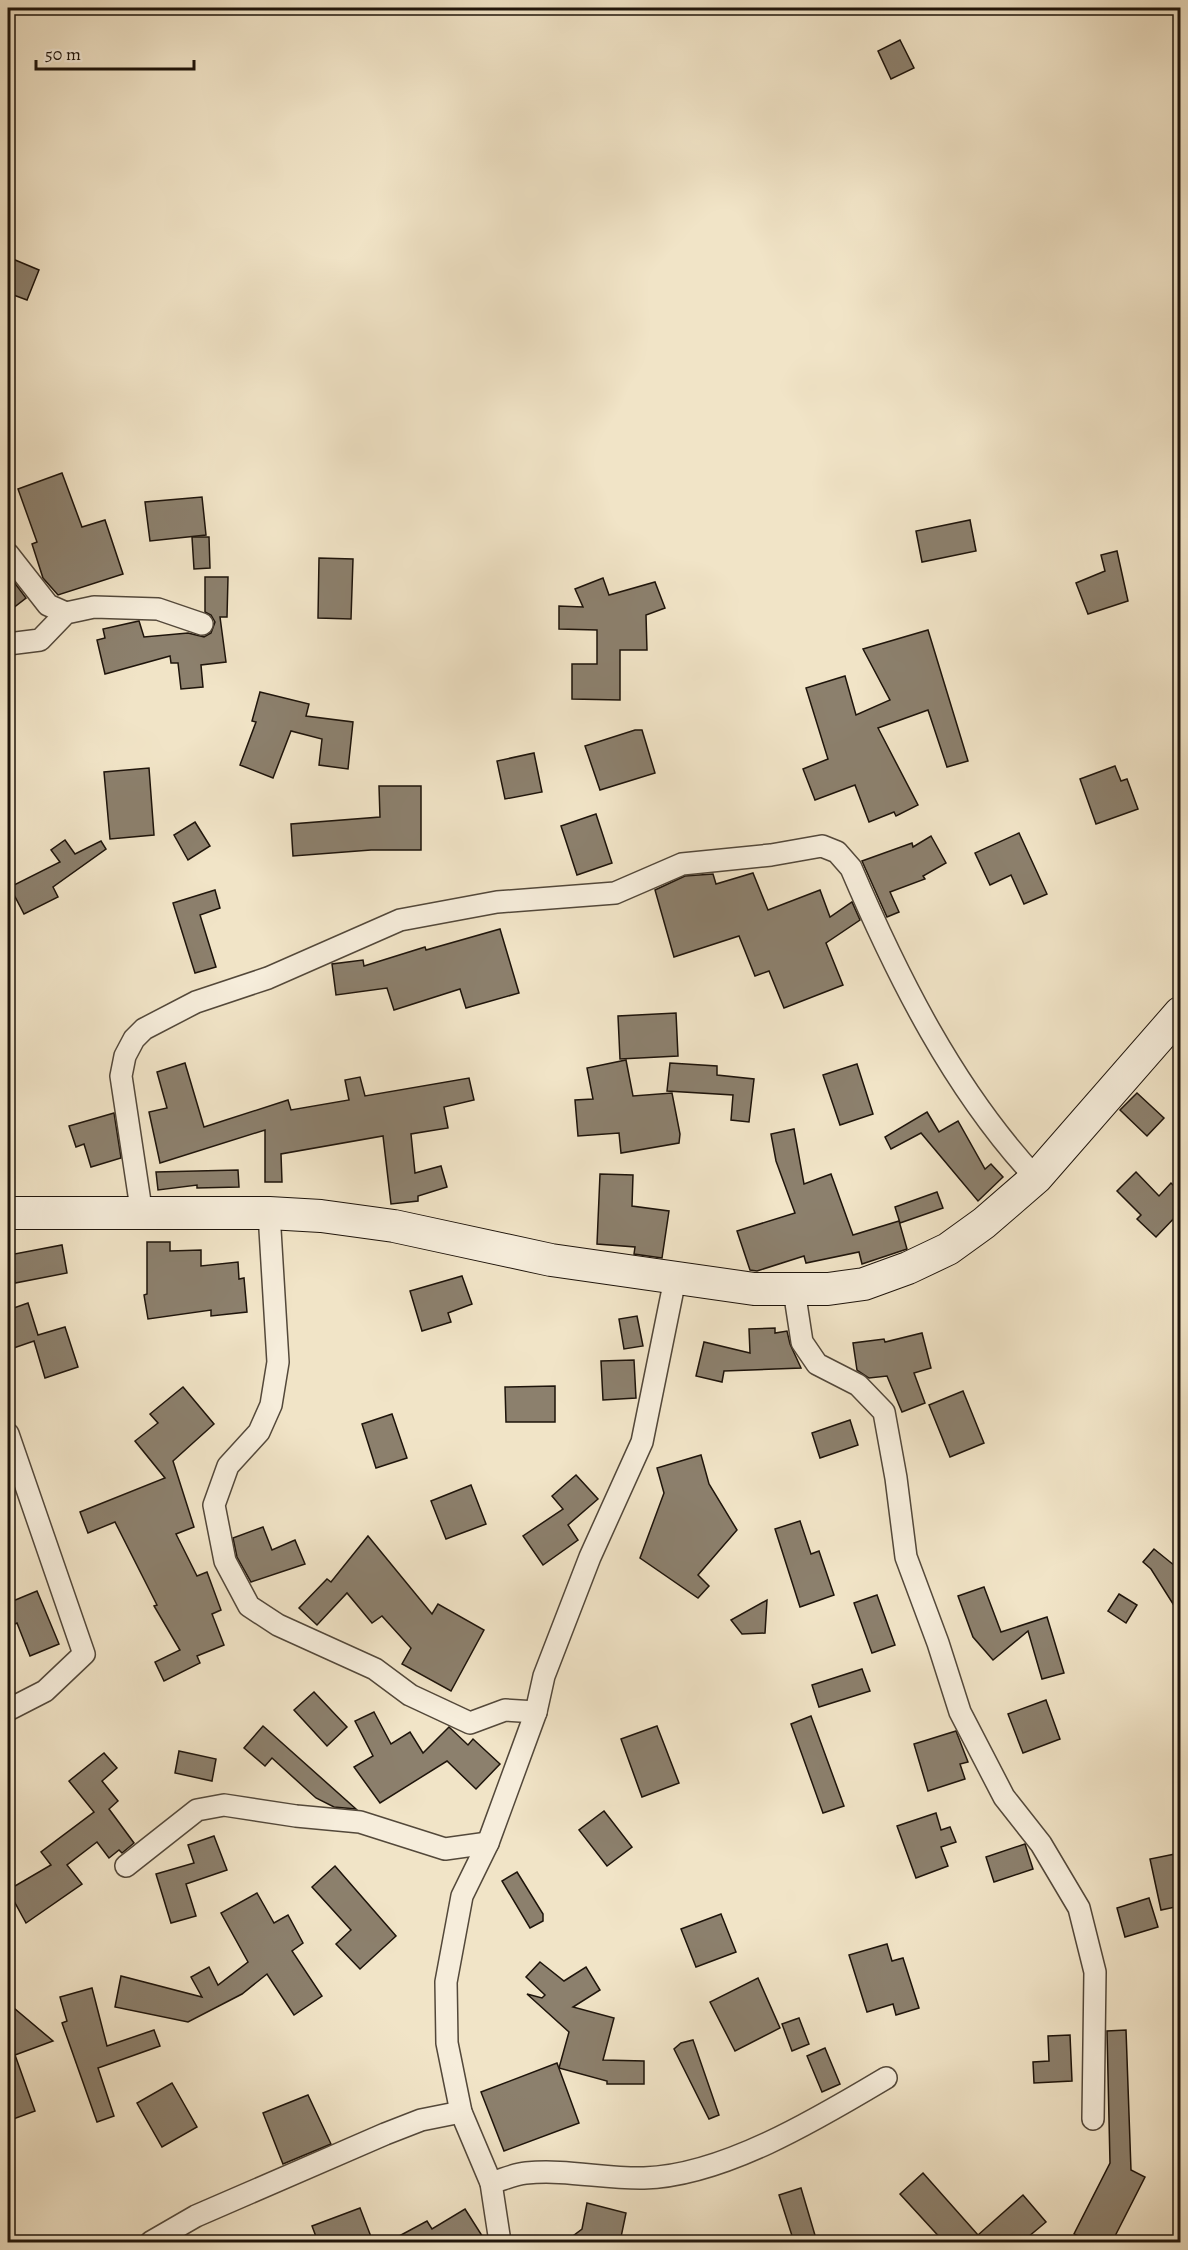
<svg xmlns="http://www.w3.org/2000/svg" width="1188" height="2250" viewBox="0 0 1188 2250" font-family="Alegreya,serif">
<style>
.building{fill:#8c806d;stroke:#1e140b;stroke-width:1.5}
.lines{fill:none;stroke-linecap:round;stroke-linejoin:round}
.street-casing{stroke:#53483a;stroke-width:24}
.secondary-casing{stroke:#1e140b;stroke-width:34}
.street{stroke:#f6eddb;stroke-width:21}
.secondary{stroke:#f6eddb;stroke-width:32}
</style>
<rect width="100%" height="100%" fill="#f1e4c7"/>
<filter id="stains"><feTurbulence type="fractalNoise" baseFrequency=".00333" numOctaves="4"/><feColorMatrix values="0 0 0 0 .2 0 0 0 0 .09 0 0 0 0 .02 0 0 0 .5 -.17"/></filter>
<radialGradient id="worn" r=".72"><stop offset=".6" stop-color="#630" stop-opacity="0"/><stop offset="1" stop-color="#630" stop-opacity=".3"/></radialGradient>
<g class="building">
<path d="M900,40l14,28 -23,11 -13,-28z"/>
<path d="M8,257l31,13 -12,30 -19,-7z"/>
<path d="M62,473l20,54 23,-7 18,54 -65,21 -15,-17 -11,-34 5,-2 -19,-53z"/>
<path d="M202,497l4,38 -56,6 -5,-39z"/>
<path d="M970,520l6,31 -54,11 -6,-31z"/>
<path d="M192,537h17l1,31 -16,1z"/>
<path d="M1117,551l11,50 -40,13 -12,-31 29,-12 -4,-16z"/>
<path d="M319,558l34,1 -2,60 -33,-1z"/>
<path d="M8,574l18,24 -18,14z"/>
<path d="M205,577h23l-1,40h-7l6,45 -25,3 2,22 -22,2 -3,-26h-7l-1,-7 -65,18 -8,-34 8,-2 -2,-9 36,-8 5,16 44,-4 16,4 7,-4 4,-11 -4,-7 -6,-3z"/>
<path d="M603,578l6,17 46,-13 10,26 -19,7 1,35h-27v50l-48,-1v-35h25v-34l-38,-1v-23l24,1 -8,-18z"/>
<path d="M928,630l40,131 -21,6 -19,-57 -50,18 40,77 -22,11 -2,-4 -25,10 -14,-37 -40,15 -12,-31 25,-10 -22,-71 39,-12 11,39 34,-15 -27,-51z"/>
<path d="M260,692l49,12 -3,12 47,6 -5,47 -29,-4 3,-26 -31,-8 -18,47 -33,-13 16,-43 -4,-1z"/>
<path d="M635,730h7l13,43 -55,17 -15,-44z"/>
<path d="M534,753l8,39 -37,7 -8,-38z"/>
<path d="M1115,766l6,15 6,-2 11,30 -42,15 -16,-45z"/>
<path d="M149,768l5,67 -44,4 -6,-67z"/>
<path d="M379,786h42v64h-50l-78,6 -2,-32 89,-7z"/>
<path d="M596,814l16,49 -35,12 -16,-49z"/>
<path d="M195,822l15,24 -22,14 -14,-25z"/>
<path d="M1019,833l28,61 -23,10 -13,-29 -21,10 -15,-32z"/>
<path d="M931,836l15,27 -23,13 2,3 -35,13 9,20 -12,5 -25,-56 50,-18 1,4z"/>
<path d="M65,840l10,14 26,-13 5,8 -53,38 5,10 -34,17 -14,-27 50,-25 -9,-12z"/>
<path d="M753,873l15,37 52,-20 10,27 22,-15 8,18 -34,23 17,42 -59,23 -15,-37 -14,5 -16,-40 -65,21 -19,-67 30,-14 28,-2 3,10z"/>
<path d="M215,890l5,18 -20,7 16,52 -21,6 -22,-70z"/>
<path d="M500,929l19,64 -53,15 -6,-19 -66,21 -7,-22 -51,7 -4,-31 31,-4 1,6 61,-19 1,3z"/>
<path d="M676,1013l2,43 -58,3 -2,-43z"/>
<path d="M626,1060l7,36 39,-3 8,41 -1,9 -58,10 -2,-20 -41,3 -3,-36 18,-1 -6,-31z"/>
<path d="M185,1063l19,64 84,-27 3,10 58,-10 -4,-20 15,-3 5,19 104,-18 5,22 -30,7 4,21 -37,6 4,39 26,-7 6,21 -29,9v5l-27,3 -8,-68 -102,18 1,28h-17v-52l-105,33 -11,-51 18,-4 -10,-36z"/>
<path d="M670,1063l47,3v9l37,4 -5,43 -18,-2 2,-25 -66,-4z"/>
<path d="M857,1064l16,50 -33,11 -17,-50z"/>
<path d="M1137,1093l27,25 -17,18 -27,-26z"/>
<path d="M927,1112l12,20 19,-11 27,48 6,-5 12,13 -25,24 -57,-68 -30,16 -6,-12z"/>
<path d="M114,1113l7,45 -30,9 -7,-23 -8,3 -7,-21z"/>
<path d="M794,1129l10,55 27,-10 22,61 46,-14 8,28 -45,15 -3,-12 -53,11 -2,-7 -47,15 -7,-1 -13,-39 58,-18 -19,-52 -5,-27z"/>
<path d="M238,1170l1,17 -42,1v-3l-39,5 -2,-18z"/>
<path d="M1136,1172l23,24 12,-13 9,9v20l-24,25 -19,-18 4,-4 -24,-24z"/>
<path d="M600,1174l33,1 -1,31 37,5 -7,47 -28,-4 1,-7 -38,-3z"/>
<path d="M937,1192l6,16 -43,15 -5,-16z"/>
<path d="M147,1242h23v9l31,-1v16l37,-4 1,17 5,-1 3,34 -36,4v-6l-63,9 -4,-24 3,-1z"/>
<path d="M62,1245l5,28 -52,10 -6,-28z"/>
<path d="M462,1276l10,28 -24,9 3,9 -29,9 -12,-40z"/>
<path d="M28,1303l10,32 27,-8 13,40 -33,11 -11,-37 -26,9v-40z"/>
<path d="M637,1316l6,30 -19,3 -5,-30z"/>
<path d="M775,1328v5l12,-2 3,13 11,24 -77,3 -2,11 -26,-6 8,-34 46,11 -1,-24z"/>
<path d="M922,1333l9,35 -17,5 11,30 -23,9 -15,-36 -18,2 -12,-8 -4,-27 31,-4 1,3z"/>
<path d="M634,1360l2,38 -33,2 -2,-39z"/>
<path d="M555,1386v36h-49l-1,-35z"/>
<path d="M183,1387l31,37 -41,37 21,66 -18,7 21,42 10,-4 14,38 -9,4 12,31 -27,11 3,7 -36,18 -9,-19 25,-12 -26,-44 3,-1 -42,-83 -27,11 -8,-21 85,-34 -30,-37 23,-18 -8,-9z"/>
<path d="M963,1391l21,52 -34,14 -21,-52z"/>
<path d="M392,1414l15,44 -31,10 -14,-44z"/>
<path d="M850,1420l8,25 -38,13 -8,-25z"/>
<path d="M701,1455l8,29 28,46 -39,45 11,11 -11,12 -58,-40 24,-65 -7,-25z"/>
<path d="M576,1475l22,24 -30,26 10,15 -35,25 -20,-29 40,-27 -11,-13z"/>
<path d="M471,1485l15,39 -40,15 -15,-38z"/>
<path d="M800,1521l11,33 8,-3 15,44 -34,12 -25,-78z"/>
<path d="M263,1527l9,23 23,-10 10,24 -54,18 -14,-25 -4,-19z"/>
<path d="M368,1536l64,78 6,-10 46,26 -33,61 -49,-27 9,-16 -29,-32 -10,7 -25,-30 -30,32 -18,-17 28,-29 4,3z"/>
<path d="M1154,1549l26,21v45l-29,-46 -8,-7z"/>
<path d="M984,1587l17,45 46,-15 17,56 -22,6 -14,-48 -35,29 -20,-23 -15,-41z"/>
<path d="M37,1591l22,53 -29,12 -13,-33 -9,4v-24z"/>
<path d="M1119,1594l18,11 -11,18 -18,-12z"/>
<path d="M877,1595l18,50 -23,8 -18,-50z"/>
<path d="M767,1600l-2,33 -23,1 -11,-14z"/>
<path d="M862,1669l8,22 -51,16 -7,-22z"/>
<path d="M314,1692l33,35 -20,19 -33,-36z"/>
<path d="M1046,1700l14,39 -37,14 -15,-39z"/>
<path d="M374,1712l17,32 19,-12 13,21 26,-26 19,18 5,-6 27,25 -24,25 -29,-28 -67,42 -26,-36 19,-11 -18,-35z"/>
<path d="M811,1716l33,90 -21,7 -32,-89z"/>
<path d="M263,1726l93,83 -22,-2 -18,-9 -44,-40 -7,8 -21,-18z"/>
<path d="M657,1726l22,57 -37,14 -21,-58z"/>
<path d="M956,1731l12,31 -8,2 5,15 -37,12 -14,-47z"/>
<path d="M179,1751l37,8 -4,22 -37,-8z"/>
<path d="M104,1753l13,15 -15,13 16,20 -9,8 25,34 -12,10 -3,-3 -10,8 -12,-16 -30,23 15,19 -56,39 -18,-33 43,-25 -10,-13 53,-40 -25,-31z"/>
<path d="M604,1811l28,36 -25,19 -28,-36z"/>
<path d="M936,1813l5,17 9,-3 6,15 -15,5 7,19 -32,12 -19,-52z"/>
<path d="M214,1836l13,34 -41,14 10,32 -25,7 -15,-49 38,-11 -6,-18z"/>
<path d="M1025,1844l8,25 -39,13 -8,-25z"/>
<path d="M1180,1853v53l-19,4 -11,-51z"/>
<path d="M335,1866l61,70 -36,33 -24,-25 15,-14 -39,-43z"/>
<path d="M517,1872l26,42v7l-13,7 -28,-47z"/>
<path d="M257,1893l17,30 14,-8 15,28 -11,8 30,45 -28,19 -27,-41 -25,20 -54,28 -73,-15 6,-31 81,21 -11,-20 18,-10 9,18 30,-23 -27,-49z"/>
<path d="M1149,1898l9,29 -33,10 -8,-29z"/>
<path d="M721,1914l15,38 -40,15 -15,-38z"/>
<path d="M887,1944l5,17 11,-3 16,50 -23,7 -3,-11 -26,8 -18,-57z"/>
<path d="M540,1962l24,19 22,-14 14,23 -27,17 41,11 -11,42 41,1v23h-37v-3l-48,-13 10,-36 -42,-38 15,4 3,-3 -19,-18z"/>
<path d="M758,1978l22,50 -45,23 -25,-49z"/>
<path d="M92,1988l15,58 47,-16 6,16 -62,22 16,48 -17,6 -35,-99 5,-2 -7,-24z"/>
<path d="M8,2003l45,38 -38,14 20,56 -27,10z"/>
<path d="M799,2018l10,26 -17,7 -10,-27z"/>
<path d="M1126,2030l5,140 14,7 -33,65h-21l-17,-8 36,-71 -3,-132z"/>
<path d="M1070,2035l2,46 -38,2 -1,-21 16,-1 -1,-25z"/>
<path d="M693,2040l26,75 -10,4 -35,-70 7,-6z"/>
<path d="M825,2048l15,36 -18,8 -15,-36z"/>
<path d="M557,2063l22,60 -75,28 -23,-59z"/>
<path d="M172,2083l25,44 -35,20 -25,-44z"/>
<path d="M308,2095l23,49 -48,20 -20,-51z"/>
<path d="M923,2173l55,62 45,-40 23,27 -24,20h-78l-44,-48z"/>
<path d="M801,2188l16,54h-23l-15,-47z"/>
<path d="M587,2203l39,10 -6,29h-55l17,-13z"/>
<path d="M360,2208l13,34h-55l-6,-16z"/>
<path d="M465,2209l21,33h-98l39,-21 5,8z"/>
</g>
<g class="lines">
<g class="street-casing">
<g id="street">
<path d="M8,554l40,51 18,8"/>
<path d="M8,644l32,-4 26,-27 28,-6 64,2 44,15"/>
<path d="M269,1213l9,149 -7,43 -12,27 -31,34 -14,39 11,56 24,45 29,19 97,44 35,26 60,28 35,-13 31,2"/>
<path d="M142,1215l-21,-139 4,-20 9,-17 10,-10 52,-27 72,-24 132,-58 97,-18 118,-9 67,-29 89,-9 51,-9 15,6 14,16c47,110 103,222 185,310"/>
<path d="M794,1290l8,52 15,22 41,21 26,27 12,66 10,79 32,86 22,69 44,85 37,47 38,64 16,64 -2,147"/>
<path d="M8,1434l76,220 -39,37 -37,19"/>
<path d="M126,1866l71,-56 27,-5 72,11 64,6 85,27 43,-6"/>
<path d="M491,2183c11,-3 23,-9 35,-10 40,-4 79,6 118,5 79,-2 175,-60 242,-100"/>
<path d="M151,2242l45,-26 189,-82 36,-14 40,-8"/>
<path d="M500,2242l-9,-59 -30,-71 -14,-69 -1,-61 16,-86 26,-53 48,-131 8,-36 46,-119 52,-115 33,-163"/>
</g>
</g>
<g class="secondary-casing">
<path id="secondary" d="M8,1213h261l52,3 73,10 157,34 203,29h74l36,-5 44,-16 40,-19 36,-26 52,-45 144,-165"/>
</g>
<use href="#street" class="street"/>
<use href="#secondary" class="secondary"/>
</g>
<rect width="1188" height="2250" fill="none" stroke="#f1e4c7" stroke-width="30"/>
<rect x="9" y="9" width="1170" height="2232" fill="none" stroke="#1e140b" stroke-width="3"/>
<rect x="15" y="15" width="1158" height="2220" fill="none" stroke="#1e140b" stroke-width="1.5"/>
<path d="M36 60v9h158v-9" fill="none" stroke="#1e140b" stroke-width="3"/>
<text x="45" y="60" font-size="18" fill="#1e140b" stroke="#f6eddb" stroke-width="4.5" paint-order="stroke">50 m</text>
<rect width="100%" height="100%" filter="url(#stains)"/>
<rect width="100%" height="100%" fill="url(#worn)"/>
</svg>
